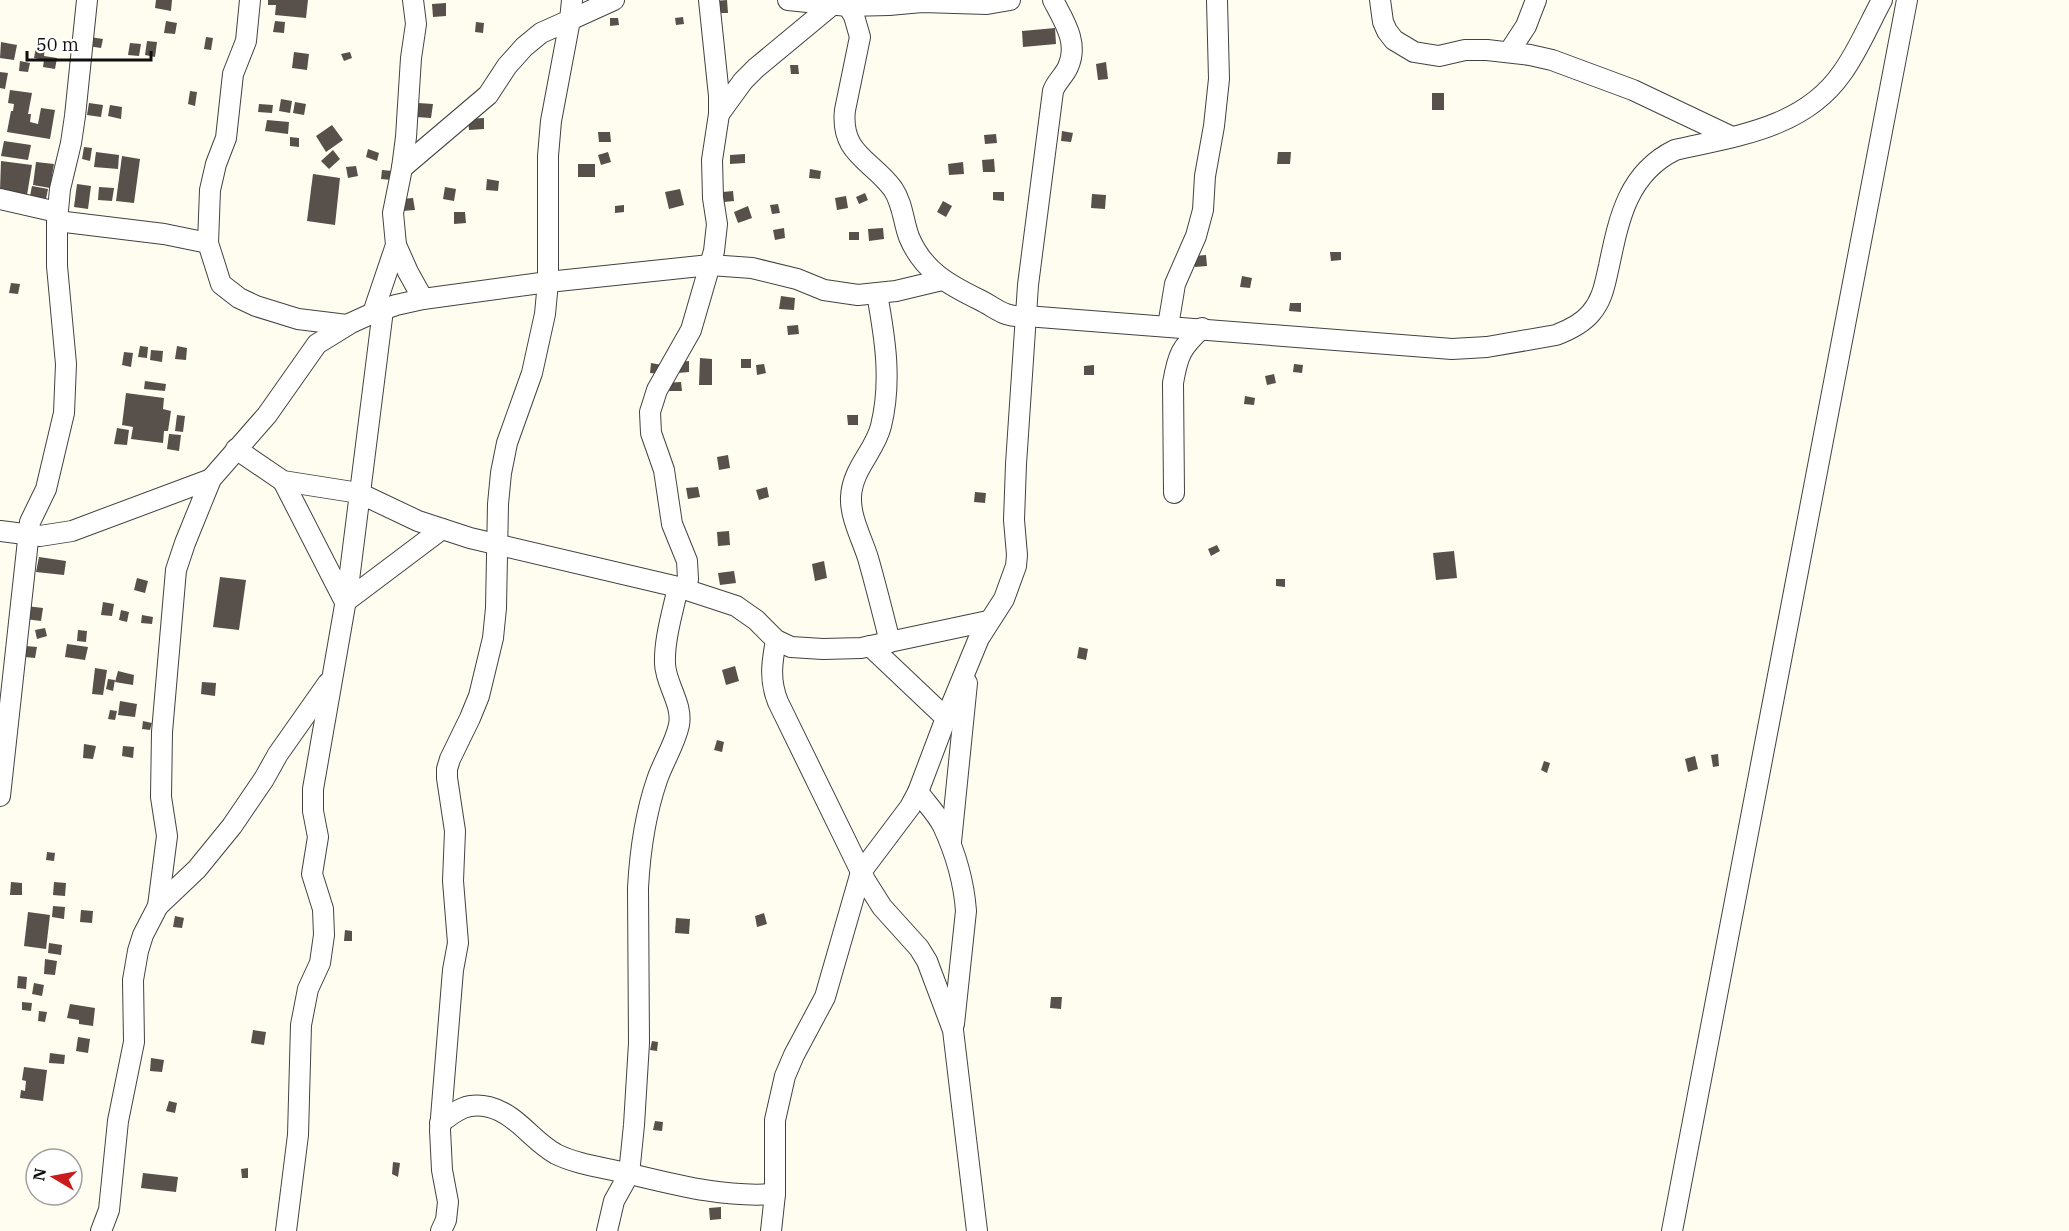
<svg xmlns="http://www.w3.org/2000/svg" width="2069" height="1231" viewBox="0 0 2069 1231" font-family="'IBM Plex Serif',serif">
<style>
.building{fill:#58504a}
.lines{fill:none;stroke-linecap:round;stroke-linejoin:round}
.minor-casing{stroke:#424242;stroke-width:22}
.minor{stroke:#fff;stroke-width:20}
</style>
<rect width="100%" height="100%" fill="#fffdf0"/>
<g class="building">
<path d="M156,0h16l-1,11 -16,-3z"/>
<path d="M268,0h40l-2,18 -31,-3 1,-10h-8z"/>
<path d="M727,0l1,13h-12l-1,-12z"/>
<path d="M446,3v13l-13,1 -1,-13z"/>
<path d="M683,17l1,7 -8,1 -1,-7z"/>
<path d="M610,18h8l1,7 -9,1z"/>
<path d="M166,21l11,2 -2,11 -11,-1z"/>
<path d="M275,21l10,1 -1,11 -11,-1z"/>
<path d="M476,22l8,1 -1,10 -8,-1z"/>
<path d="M1055,28l1,16 -33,3 -1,-16z"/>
<path d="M90,37l13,2 -2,9 -13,-2z"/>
<path d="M206,37l7,1 -2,12 -7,-1z"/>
<path d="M147,41l10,1 -2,15 -10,-2z"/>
<path d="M1,42l16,3 -3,15 -14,-2z"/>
<path d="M130,43l11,1 -2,12 -11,-1z"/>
<path d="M36,47l9,1 -1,8 13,2 -2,11 -12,-2 1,-7 -10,-2z"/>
<path d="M294,52l15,2 -2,16 -15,-2z"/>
<path d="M350,52l2,6 -8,3 -3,-7z"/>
<path d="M20,61l10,2 -2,9 -9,-1z"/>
<path d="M1106,62l2,17 -10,1 -2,-16z"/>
<path d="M790,65h8l1,9h-8z"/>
<path d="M0,72l8,1 -3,16 -5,-1z"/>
<path d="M10,90l22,3 -4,21h3l-1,8 8,2 3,-16 14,2 -5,29 -43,-7 4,-21h2l1,-7 -6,-1z"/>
<path d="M190,91l7,1 -2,14 -7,-2z"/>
<rect x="1432" y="93" width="12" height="17"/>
<path d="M281,99l11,2 -2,12 -11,-2z"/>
<path d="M295,102l11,2 -2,11 -11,-2z"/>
<path d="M89,103l14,2 -2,12 -14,-2z"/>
<path d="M418,103l15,1 -2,14 -15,-1z"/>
<path d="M259,104l14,1 -1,8 -14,-1z"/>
<path d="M110,105l12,2 -1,12 -13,-3z"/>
<path d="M484,118v11l-15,1 -1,-11z"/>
<path d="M267,120l22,2 -1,12 -23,-3z"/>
<path d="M332,125l11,15 -17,12 -10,-16z"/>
<path d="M1062,131l11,2 -2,9 -10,-1z"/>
<path d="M598,132h12l1,10h-12z"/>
<path d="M996,134l1,9 -12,1 -1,-9z"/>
<path d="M290,137l9,1v9l-9,-1z"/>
<path d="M4,141l27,4 -3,15 -27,-4z"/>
<path d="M84,147l8,1 -2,13 -8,-2z"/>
<path d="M368,149l11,4 -2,8 -11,-4z"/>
<path d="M333,150l7,9 -11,10 -8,-8z"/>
<path d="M96,152l23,3 -1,14 -24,-2z"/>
<path d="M608,152l3,10 -10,3 -3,-10z"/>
<path d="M1278,152h13l-1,12h-13z"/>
<path d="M745,154v9l-15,1v-9z"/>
<path d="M122,156l18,3 -6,44 -18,-2z"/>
<path d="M994,159l1,13h-12l-1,-12z"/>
<path d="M1,161l31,4 -5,30 -27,-5z"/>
<path d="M36,162l18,2 -4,24 -17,-3z"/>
<path d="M963,162l1,12 -15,1 -1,-11z"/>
<rect x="578" y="164" width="17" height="13"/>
<path d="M356,166l2,10 -10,2 -2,-11z"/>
<path d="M810,169l11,2 -1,8 -11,-1z"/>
<path d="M382,170l11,1 -1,9 -11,-1z"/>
<path d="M313,174l27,4 -5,47 -28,-4z"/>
<path d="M487,179l12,2 -1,10 -12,-1z"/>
<path d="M77,184l14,2 -3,23 -14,-2z"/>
<path d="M32,186l16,3 -2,10 -16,-3z"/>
<path d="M99,187l15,1 -2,13 -14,-1z"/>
<path d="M445,187l11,2 -2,12 -11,-2z"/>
<path d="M680,189l4,16 -15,4 -4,-17z"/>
<path d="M733,191l1,10 -10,1 -1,-10z"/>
<path d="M993,192h11v9l-11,-1z"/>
<path d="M865,193l3,7 -9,4 -3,-7z"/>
<path d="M1092,194l14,1 -1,14 -14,-1z"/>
<path d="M846,196l2,12 -11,2 -2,-12z"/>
<path d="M413,198l2,12 -13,1 -1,-12z"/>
<path d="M943,201l9,5 -6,11 -9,-5z"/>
<path d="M778,204l2,9 -8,1 -2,-9z"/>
<path d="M624,205v7l-9,1v-7z"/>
<path d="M748,206l4,12 -14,5 -4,-11z"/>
<path d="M454,212h11l1,11 -12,1z"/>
<path d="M784,228l1,10 -10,2 -2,-10z"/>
<path d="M883,228l1,11 -15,2 -1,-12z"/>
<rect x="849" y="232" width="10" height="8"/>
<path d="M1330,252h11v8l-10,1z"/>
<path d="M1206,255l1,11 -12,1 -1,-11z"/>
<path d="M1242,276l10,2 -2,10 -10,-1z"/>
<path d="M11,283l9,1 -2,10 -9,-1z"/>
<path d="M781,296l14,2 -1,12 -15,-1z"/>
<path d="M1290,303h11v9l-12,-1z"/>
<path d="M798,325l1,9 -11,1 -1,-9z"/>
<path d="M140,346l8,1 -1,11 -9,-1z"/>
<path d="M177,346l10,2 -1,12 -11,-1z"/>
<path d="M151,350l12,1 -1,11 -12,-2z"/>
<path d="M124,352l9,1 -2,14 -9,-2z"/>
<path d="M700,358l12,1v26h-13z"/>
<rect x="741" y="359" width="10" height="9"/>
<path d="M689,361v11l-11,1 -1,-11z"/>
<path d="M651,363l11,2 -1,9 -11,-1z"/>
<path d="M764,364l2,9 -9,2 -1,-10z"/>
<path d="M1294,364l9,1 -1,8 -9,-1z"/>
<path d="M1094,365v10h-10v-9z"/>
<path d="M1274,374l2,9 -9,2 -2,-9z"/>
<path d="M145,381l21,3 -1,7 -21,-2z"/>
<path d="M681,382l1,9h-18l-1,-8z"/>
<path d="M126,393l38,5 -1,11 8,2 -3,20h-4l-1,12 -32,-4 2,-12 -11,-2z"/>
<path d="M1245,396l10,2 -1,7 -10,-1z"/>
<path d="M177,415l8,1 -2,16 -8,-1z"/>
<path d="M847,415h11v10h-10z"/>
<path d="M117,428l12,2 -2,15 -13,-1z"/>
<path d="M169,434l12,1 -2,16 -12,-2z"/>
<path d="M728,455l2,13 -11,2 -2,-13z"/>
<path d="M698,487l2,10 -12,2 -2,-11z"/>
<path d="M767,487l2,10 -10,3 -3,-10z"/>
<path d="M975,492l11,1 -1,10 -11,-1z"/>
<path d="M729,531l1,14 -12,1 -1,-14z"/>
<path d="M1217,545l3,6 -9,5 -3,-7z"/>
<path d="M1454,551l3,27 -21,2 -3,-27z"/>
<path d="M39,557l27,4 -2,14 -28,-3z"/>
<path d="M824,561l3,17 -12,3 -3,-17z"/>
<path d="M734,571l2,12 -16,2 -2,-12z"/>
<path d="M220,577l26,3 -7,50 -26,-3z"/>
<path d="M137,578l11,3 -3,12 -11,-3z"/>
<path d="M1276,579h9v8l-9,-1z"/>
<path d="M103,602l11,2 -2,12 -11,-1z"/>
<path d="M26,606l17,2 -2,13 -16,-2z"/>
<path d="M121,610l8,2 -2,10 -8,-2z"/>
<path d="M142,615l11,2 -1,7 -11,-1z"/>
<path d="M45,628l2,8 -10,3 -2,-9z"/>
<path d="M78,630l9,1 -1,11 -9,-1z"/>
<path d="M67,644l21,3 -3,13 -20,-3z"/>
<path d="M26,646l11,1 -2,11 -10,-1z"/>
<path d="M1079,647l9,2 -2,11 -9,-2z"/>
<path d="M735,666l4,15 -13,4 -4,-15z"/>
<path d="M95,668l12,2 -4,25 -11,-1z"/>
<path d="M118,671l16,4 -1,10 -18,-3z"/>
<path d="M108,679l7,1 -2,11 -7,-2z"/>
<path d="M202,682l14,1 -1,13 -14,-2z"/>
<path d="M120,701l17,3 -2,13 -17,-2z"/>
<path d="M110,710l7,1 -2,9 -7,-1z"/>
<path d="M143,721l9,2 -2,7 -8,-1z"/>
<path d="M717,740l7,2 -2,10 -8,-2z"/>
<path d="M84,744l12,2 -3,13 -10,-1z"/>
<path d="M123,746l11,1 -1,11 -11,-2z"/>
<path d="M1718,754l1,12 -6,1 -2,-12z"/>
<path d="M1695,756l3,13 -10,3 -3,-13z"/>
<path d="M1544,761l6,2 -3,10 -6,-3z"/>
<path d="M47,852l8,1 -1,8 -8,-1z"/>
<path d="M11,882l11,1v12h-12z"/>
<path d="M54,882l12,1 -1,13 -12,-1z"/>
<path d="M53,906l12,1 -1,12 -12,-2z"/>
<path d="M81,910l12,1 -1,12 -12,-1z"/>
<path d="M28,912l22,3 -4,34 -22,-3z"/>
<path d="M764,913l3,11 -10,3 -2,-11z"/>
<path d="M175,916l9,2 -2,10 -9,-1z"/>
<path d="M676,918l14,1 -1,15 -14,-1z"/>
<path d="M345,930l7,1v10h-8z"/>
<path d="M49,943l13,2 -1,10 -13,-2z"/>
<path d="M45,959l12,2 -2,14 -11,-1z"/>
<path d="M18,976l9,1 -1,12 -9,-1z"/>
<path d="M34,983l10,2 -2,11 -10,-2z"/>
<path d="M1051,997h11l-1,12 -11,-1z"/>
<path d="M22,1002l10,1 -1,8 -9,-1z"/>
<path d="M70,1004l25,4 -2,18 -14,-2v-4l-12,-2z"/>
<path d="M39,1011l8,1 -2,10 -7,-1z"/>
<path d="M253,1030l13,2 -2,13 -13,-2z"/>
<path d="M78,1037l12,2 -2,14 -12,-2z"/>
<path d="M652,1041l6,1 -1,9 -7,-1z"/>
<path d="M50,1053l15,2 -1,9 -15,-1z"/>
<path d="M151,1058l13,2 -2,12 -12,-1z"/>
<path d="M24,1067l23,3 -4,31 -23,-3 1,-8 4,1 1,-10 -4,-1z"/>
<path d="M169,1101l8,2 -2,10 -9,-2z"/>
<path d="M655,1121l8,1 -1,9 -9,-1z"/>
<path d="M393,1162l7,1 -2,14 -6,-3z"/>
<path d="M248,1168v10h-6l-1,-9z"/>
<path d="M143,1173l35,4 -2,15 -35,-4z"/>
<path d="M721,1207v12l-11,1 -1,-12z"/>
</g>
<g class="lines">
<g class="minor-casing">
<g id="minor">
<path d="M788,0l60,6 41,-1 33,-3 65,2 23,-4"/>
<path d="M1380,0l3,22 4,9 7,9 20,12 25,4 26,-6h22l43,5 22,5 81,30 99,47"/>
<path d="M848,6l6,10 6,21 -15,73c-5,44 27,50 48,79 10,15 10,32 16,48 14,34 40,48 71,63 18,9 24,18 46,16l426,33 35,-2 69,-12c13,-5 26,-11 35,-22 12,-14 14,-30 18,-47 10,-48 19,-93 66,-116 61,-14 129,-22 167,-77 16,-22 27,-49 40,-73"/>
<path d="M1509,52l17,-26 10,-26"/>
<path d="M719,114l24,-33 13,-13 76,-63"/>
<path d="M402,168l86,-73 19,-29 17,-19 17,-14 29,-13 2,-20"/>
<path d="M0,199l57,13"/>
<path d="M57,221l107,13 44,9 13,41 18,14 17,8 42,13 49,6"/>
<path d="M208,243l2,-53 6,-26 10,-26 7,-64 13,-33 4,-41"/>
<path d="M396,245l12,27 15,27"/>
<path d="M877,294c8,44 15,87 4,132 -6,25 -29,43 -30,71 -1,20 11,42 17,61 8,28 15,56 22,84"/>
<path d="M373,313l23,-68 -3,-32 9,-45 4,-31 5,-79 5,-34 -3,-24"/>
<path d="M1168,326l7,-42 21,-48 7,-26 2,-34 9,-50 5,-47 -2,-79"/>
<path d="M236,449l47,32 76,12 59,28 52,17 208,49 58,19 20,14 20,20 15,7 32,2 38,-1 127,-27"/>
<path d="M283,481l62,121 97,-73"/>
<path d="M1174,493l-1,-110c5,-29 8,-35 29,-55"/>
<path d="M0,531l40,5 32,-5 139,-52"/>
<path d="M686,590l2,-11 -1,-18 -15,-37 -8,-54 -13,-37 -1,-21 7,-22 34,-60 23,-79 3,-27 -4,-26 -1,-38 7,-46v-18l-10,-96"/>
<path d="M776,640c-4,22 -7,40 2,62l87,178 17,27 37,41 8,13 26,69 24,201"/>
<path d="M870,646l76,72"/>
<path d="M918,792c8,11 19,22 25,34 12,26 21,57 23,85l-12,113"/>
<path d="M0,796l30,-274 16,-33 18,-76 2,-49 -9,-98v-45l3,-32 11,-46 4,-27 12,-116"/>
<path d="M951,842l16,-159"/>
<path d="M158,906l9,-70 -6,-39 1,-65 14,-162 9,-27 26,-64 56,-64 50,-71 34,-21 22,-10 23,-8 27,-6 125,-17 162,-17 42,3 45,11 27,11 34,5 38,-4 46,-11"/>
<path d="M440,1123c17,-13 27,-21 49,-16 28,7 43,34 67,47 20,10 44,13 66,18 51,12 100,26 153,22"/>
<path d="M101,1231l8,-21 9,-89 16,-79 -1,-62 5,-29 5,-16 15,-29 39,-37 35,-43 32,-47 14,-25 50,-71"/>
<path d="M286,1231l12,-96 3,-110 7,-36 12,-26 4,-28 -1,-26 -11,-35 6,-37 -5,-26v-22l35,-201 35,-278"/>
<path d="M441,1231l5,-11 2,-18 -6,-32 -2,-40 13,-160 5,-27 -5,-62 2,-50 -8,-53v-9l3,-10 20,-41 9,-22 14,-58 3,-30 2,-104 3,-31 6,-30 25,-70 13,-59 3,-32v-126l3,-35 19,-101 44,-20"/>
<path d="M607,1231l7,-30 15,-27 5,-49 5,-82 -1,-155c2,-37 7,-73 19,-108 6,-18 18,-36 22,-55 4,-21 -13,-40 -14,-61 -1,-25 8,-53 13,-77"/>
<path d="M771,1231l4,-37v-74l10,-44 9,-21 31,-58 36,-125 49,-65 8,-15 28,-74 33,-80 25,-39 12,-33 1,-11 -3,-35 2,-56 12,-179 25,-194c3,-9 11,-15 15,-24 11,-24 -4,-46 -15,-67"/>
<path d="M1672,1231l235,-1231"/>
</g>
</g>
<use href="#minor" class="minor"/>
</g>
<g transform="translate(54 1177) rotate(280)"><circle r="28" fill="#ffffff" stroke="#9f9f9f" stroke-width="1.5"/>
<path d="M0-4.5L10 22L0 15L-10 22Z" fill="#ca1c1b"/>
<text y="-9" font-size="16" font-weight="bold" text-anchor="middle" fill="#0f0f0f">N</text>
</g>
<path d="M27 51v9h124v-9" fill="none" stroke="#0f0f0f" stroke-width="3"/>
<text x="36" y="51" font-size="18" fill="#0f0f0f" stroke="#ffffff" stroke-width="4.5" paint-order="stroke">50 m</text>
</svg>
